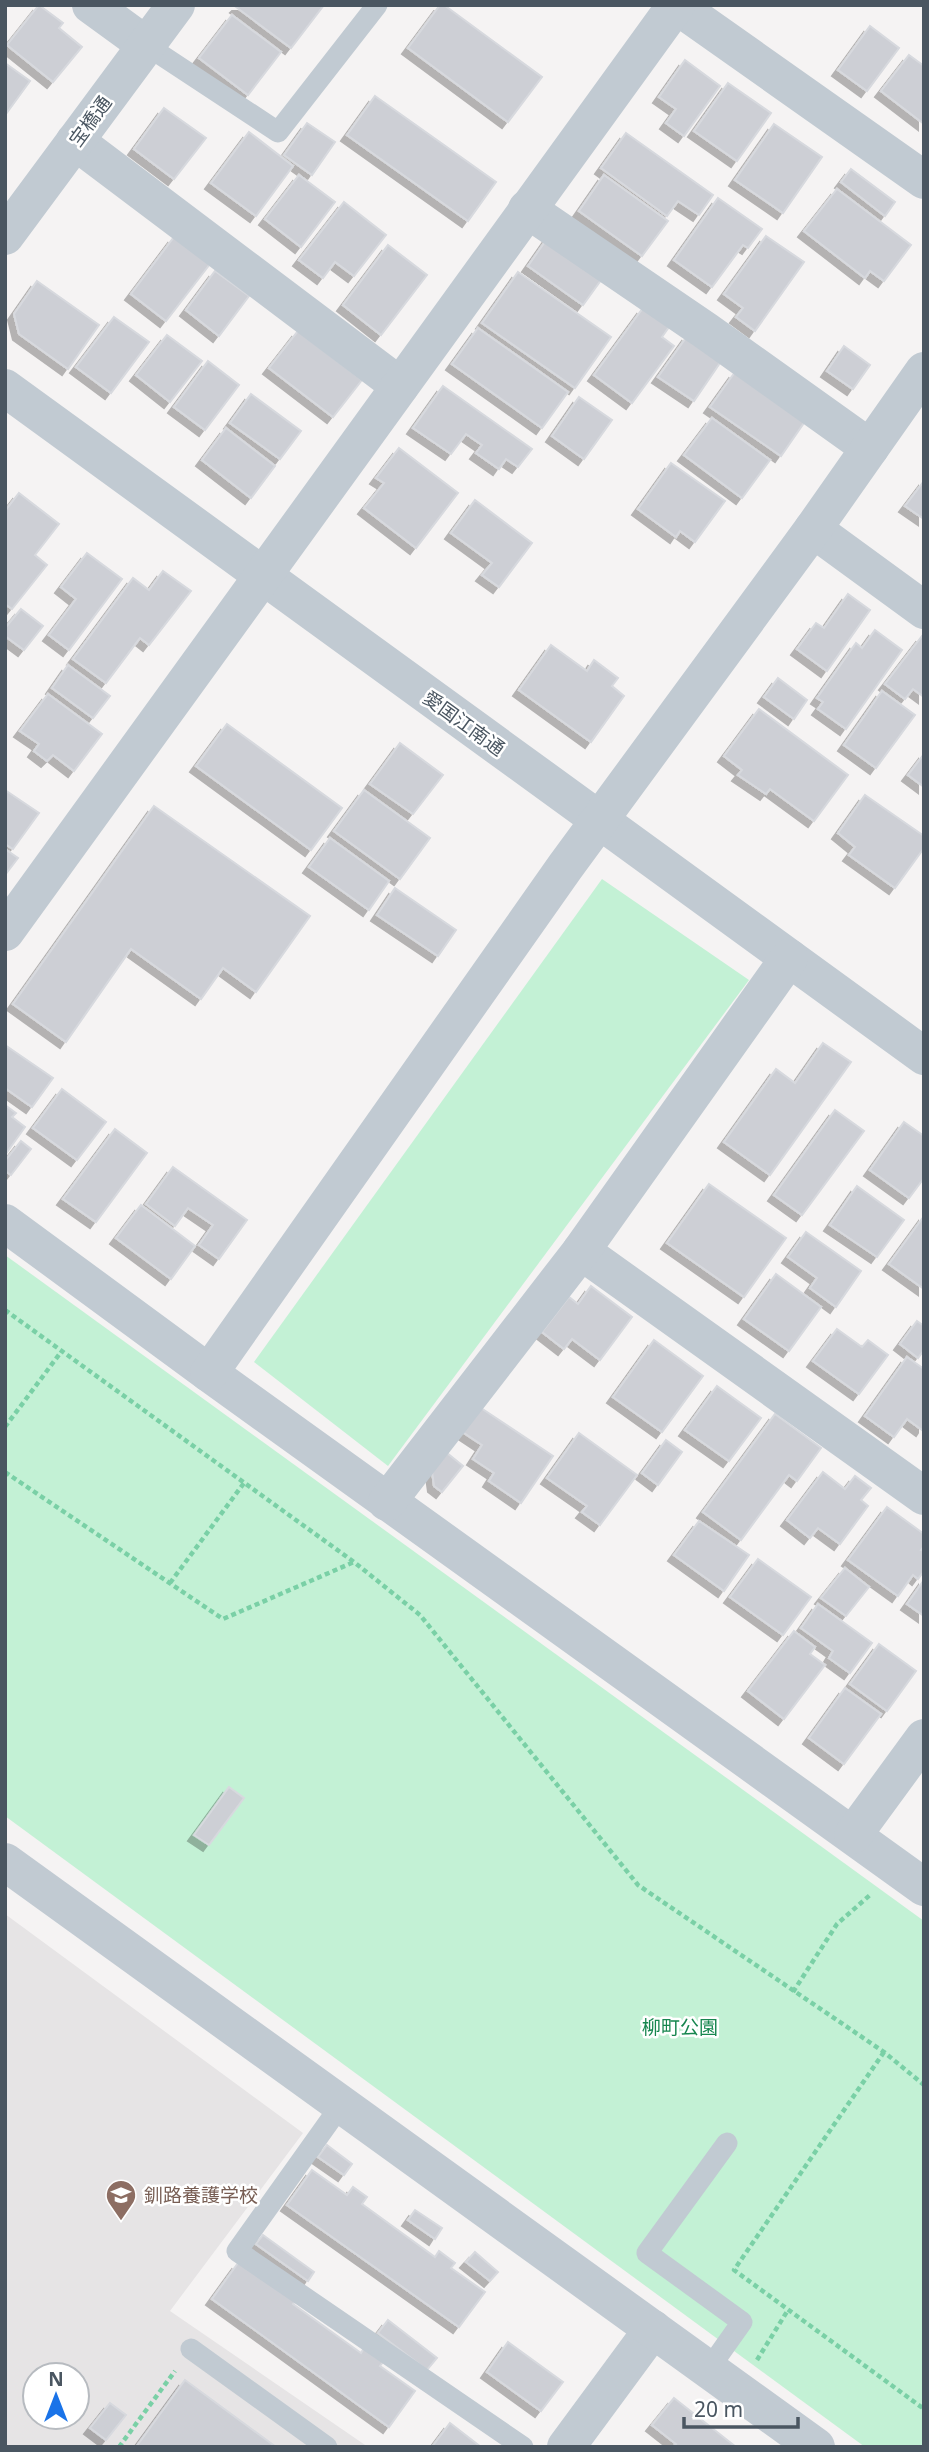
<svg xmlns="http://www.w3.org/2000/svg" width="929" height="2452" viewBox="0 0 929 2452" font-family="'Noto Sans','Noto Sans JP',sans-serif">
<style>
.education{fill:#e6e4e5;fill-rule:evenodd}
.green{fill:#c3f1d5}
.building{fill:#cdcfd5;stroke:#d7d9de;stroke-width:2;filter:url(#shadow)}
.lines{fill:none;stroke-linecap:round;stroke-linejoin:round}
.path{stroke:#7ad0a6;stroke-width:4.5;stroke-dasharray:5 3.5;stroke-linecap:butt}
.service{stroke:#c1cad2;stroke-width:21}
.minor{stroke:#c1cad2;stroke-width:38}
.tertiary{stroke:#c1cad2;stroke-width:38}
.labels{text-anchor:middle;stroke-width:5;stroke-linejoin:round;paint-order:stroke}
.street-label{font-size:19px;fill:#4a5661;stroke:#fff}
.park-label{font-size:19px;fill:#17864f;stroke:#fff}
.education-label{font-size:19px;fill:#785e54;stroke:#fff;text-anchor:start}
</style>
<defs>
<filter id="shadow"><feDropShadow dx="-6" dy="6" stdDeviation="0" flood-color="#0004"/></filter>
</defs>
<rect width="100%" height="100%" fill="#f5f3f3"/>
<path class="education" d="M5,1914l298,219 -133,178 198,136h-363zM35,2375h42v42h-42z"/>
<g class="green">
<path d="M602,879l147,101 -361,486 -134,-104z"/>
<path d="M5,1255l919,666v526h-59l-860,-631z"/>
</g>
<g class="building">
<path d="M39,5l24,18 -4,5 23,19 -29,35 -46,-37z"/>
<path d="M238,5h86l-33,43 -55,-41z"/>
<path d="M440,5h4l98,72 -34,45 -100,-74z"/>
<path d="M232,15l49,37 -33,43 -49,-37z"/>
<path d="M870,26l29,22 -32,43 -29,-21z"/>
<path d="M909,55l15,11v58l-43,-33z"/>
<path d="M685,60l35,26 -36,50 -18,-13 10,-14 -17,-12z"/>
<path d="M5,63l25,18 -24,33 -1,-1z"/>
<path d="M728,83l43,30 -34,48 -43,-30z"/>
<path d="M375,96l121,86 -28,39 -121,-86z"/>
<path d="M164,108l42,30 -32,41 -40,-30z"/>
<path d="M307,123l28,19 -23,33 -28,-20z"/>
<path d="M774,124l48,33 -39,56 -48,-33z"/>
<path d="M249,132l44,34 -37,50 -45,-33z"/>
<path d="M626,133l87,62 -14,20 -21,-14 -11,15 -66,-48z"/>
<path d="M851,169l44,33 -10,14 -44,-34z"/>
<path d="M299,175l36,27 -34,45 -36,-28z"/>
<path d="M604,175l64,46 -26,35 -63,-45z"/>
<path d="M837,189l74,56 -27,36 -14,-10 -5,7 -61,-47z"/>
<path d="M718,198l44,31 -14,19 -5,-3 -31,42 -38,-27z"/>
<path d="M344,202l42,33 -32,41 -19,-14 -12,16 -24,-18z"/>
<path d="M549,236l55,40 -21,29 -55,-39z"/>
<path d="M766,236l38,26 -49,69 -19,-14 7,-9 -19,-14z"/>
<path d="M174,237l36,27 -44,57 -35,-27z"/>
<path d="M388,245l39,30 -46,60 -38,-30z"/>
<path d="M215,271l34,25 -30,40 -33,-26z"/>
<path d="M518,272l93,65 -36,51 -93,-65z"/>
<path d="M37,281l62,44 -31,44 -49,-35 -5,-20z"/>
<path d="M643,308l26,19 -7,10 12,9 -42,57 -38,-28z"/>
<path d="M114,317l35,25 -38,51 -35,-26z"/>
<path d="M478,328l90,64 -26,36 -90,-64z"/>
<path d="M298,331l64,49 -29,37 -64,-49z"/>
<path d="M167,335l35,26 -32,41 -34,-27z"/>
<path d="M688,335l34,25 -28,41 -36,-24z"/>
<path d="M844,346l26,19 -17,24 -26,-18z"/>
<path d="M208,361l31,24 -34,45 -31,-23z"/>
<path d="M735,372l71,48 -25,36 -71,-49z"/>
<path d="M443,386l89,63 -14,18 -12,-8 -7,10 -23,-16 6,-8 -16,-11 -15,20 -38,-26z"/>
<path d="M251,394l50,37 -21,28 -50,-36z"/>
<path d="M579,397l33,23 -28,39 -32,-23z"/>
<path d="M712,418l58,42 -28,38 -58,-43z"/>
<path d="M226,428l49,38 -24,32 -49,-38z"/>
<path d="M399,448l59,45 -42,55 -52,-40 20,-25 -8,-5z"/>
<path d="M671,463l54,38 -30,41 -15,-11 -4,6 -38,-28z"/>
<path d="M924,481v38l-19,-13z"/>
<path d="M19,493l40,31 -24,31 12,10 -35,44 -7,-5v-93z"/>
<path d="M475,500l57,43 -33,44 -17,-12 10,-12 -41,-30z"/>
<path d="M87,553l35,26 -53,71 -20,-15 27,-36 -15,-12z"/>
<path d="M163,571l28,20 -42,54 -9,-7 -34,45 -33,-24 60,-81 16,12z"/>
<path d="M848,594l22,16 -43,61 -30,-22 19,-26 8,5z"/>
<path d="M21,609l22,17 -19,24 -19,-14v-8z"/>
<path d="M875,630l27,20 -56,79 -28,-20 5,-7 -6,-4 39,-55 6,5z"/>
<path d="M922,636l2,1v60l-11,-8 -8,10 -20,-15z"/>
<path d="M551,645l36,26 7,-11 24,18 -6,8 12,10 -33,46 -72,-52z"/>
<path d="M68,665l42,31 -17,22 -41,-30z"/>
<path d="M778,678l29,22 -13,19 -30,-22z"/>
<path d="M882,691l33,24 -39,53 -32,-23z"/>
<path d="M48,694l54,40 -28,37 -21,-16 -6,6 -13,-10 5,-7 -19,-13z"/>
<path d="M759,709l89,66 -34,46 -44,-32 -4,5 -28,-19 4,-5 -18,-14z"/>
<path d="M227,724l115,84 -31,42 -115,-84z"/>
<path d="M400,743l43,32 -30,39 -43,-30z"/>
<path d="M924,754v33l-16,-12z"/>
<path d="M5,790l34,23 -26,36 -8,-5z"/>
<path d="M364,790l66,48 -30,41 -66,-48z"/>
<path d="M865,795l59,41v12l-29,40 -46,-33 6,-8 -17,-14z"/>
<path d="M154,806l156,110 -54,76 -33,-24 -22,31 -70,-50 -65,93 -53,-38z"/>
<path d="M330,838l59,43 -20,29 -60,-43z"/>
<path d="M5,849l13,9 -13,17z"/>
<path d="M395,888l61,42 -18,26 -61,-41z"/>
<path d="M823,1043l28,19 -81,113 -46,-33 52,-73 19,14z"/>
<path d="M5,1045l48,33 -21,29 -27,-19z"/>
<path d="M62,1089l44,33 -29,38 -44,-32z"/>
<path d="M5,1105l11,8 -4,4 13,10 -20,28z"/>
<path d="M835,1110l29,21 -62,84 -28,-20z"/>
<path d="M904,1122l20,14v42l-15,20 -39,-28z"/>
<path d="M115,1129l32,24 -51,69 -33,-23z"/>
<path d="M21,1141l10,8 -20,26 -6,-4v-10z"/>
<path d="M173,1167l74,53 -28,39 -20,-14 14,-20 -25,-17 -13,18 -29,-22z"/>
<path d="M709,1184l77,54 -42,59 -77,-54z"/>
<path d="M857,1186l47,34 -27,37 -47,-32z"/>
<path d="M141,1205l54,41 -24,33 -55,-41z"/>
<path d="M924,1216v73l-35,-25z"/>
<path d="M806,1232l55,39 -25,36 -26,-19 7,-10 -29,-21z"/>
<path d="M776,1274l45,33 -32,44 -45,-32z"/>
<path d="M591,1286l41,31 -32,43 -28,-21 -8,10 -22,-17 27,-35 9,7z"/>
<path d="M917,1321l7,5v24l-6,8 -18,-14z"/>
<path d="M837,1329l25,18 6,-7 20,15 -29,39 -46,-33z"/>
<path d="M654,1340l49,36 -41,56 -49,-35z"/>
<path d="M907,1357l17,12v58l-2,3 -15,-11 -13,18 -29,-21z"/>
<path d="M717,1386l44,32 -32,43 -44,-31z"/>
<path d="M478,1406l75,50 -32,47 -32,-22 5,-8 -21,-14 9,-14 -21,-14z"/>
<path d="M775,1414l46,34 -24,33 -8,-6 -48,65 -38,-28z"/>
<path d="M579,1433l58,42 -37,50 -18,-13 5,-6 -40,-28z"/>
<path d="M666,1440l16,12 -24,33 -16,-12z"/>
<path d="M447,1453l16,13 -21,26 -8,-6 -2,-15z"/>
<path d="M823,1472l22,17 10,-13 16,12 -10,12 7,6 -28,38 -22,-16 -8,10 -23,-18z"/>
<path d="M887,1507l37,27v12l-3,4 3,1v20l-6,8 -5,-4 -15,21 -50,-36z"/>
<path d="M699,1521l50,34 -25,36 -50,-36z"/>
<path d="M758,1559l53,38 -28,38 -53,-38z"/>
<path d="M845,1568l24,19 -23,29 -25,-18z"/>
<path d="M924,1580v36l-17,-12z"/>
<path d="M818,1604l54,39 -22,30 -21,-15 4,-7 -32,-23z"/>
<path d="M794,1631l21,16 -5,7 15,11 -41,54 -36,-28z"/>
<path d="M879,1644l37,27 -29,40 -37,-27z"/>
<path d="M845,1688l36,26 -37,50 -35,-26z"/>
<path d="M229,1787l15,11 -35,47 -15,-10z"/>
<path d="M327,2145l25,19 -8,11 -26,-18z"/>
<path d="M312,2170l35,25 6,-8 14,10 -5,7 73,53 4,-6 16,12 -4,5 34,24 -26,35 -172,-122z"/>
<path d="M415,2210l27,18 -7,11 -27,-19z"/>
<path d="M263,2235l51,37 -6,9 -52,-37z"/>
<path d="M475,2252l23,20 -8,9 -24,-19z"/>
<path d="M238,2263l59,36 -4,5 68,49 3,-5 19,14 -3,4 35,25 -26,36 -177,-128z"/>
<path d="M388,2320l49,38 -10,12 -49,-37z"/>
<path d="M508,2342l55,40 -22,29 -54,-39z"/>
<path d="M185,2380l91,67h-140z"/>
<path d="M674,2398l62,49h-63l3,-3 -24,-19z"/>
<path d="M110,2403l16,12 -20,25 -16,-12z"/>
<path d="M450,2423l31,24h-49z"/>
</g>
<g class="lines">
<g class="path">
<path d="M5,1310l349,252 66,53 218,270 246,167 40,33"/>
<path d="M5,1427l56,-75"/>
<path d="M5,1472l218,147 131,-57"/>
<path d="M170,1583l74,-100"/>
<path d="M793,1992l44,-68 33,-29"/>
<path d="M884,2052l-150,218 190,139"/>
<path d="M757,2360l31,-50"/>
<path d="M119,2447l56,-76"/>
</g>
<g class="service">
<path d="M146,45l132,87 99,-127"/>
<path d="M341,2105l-104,146 286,196"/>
<path d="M191,2349l136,98"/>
<path d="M708,2370l34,-48 -95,-69 80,-110"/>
</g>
<g class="minor">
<path d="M91,5l55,40"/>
<path d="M676,5l248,175"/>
<path d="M75,141l325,245"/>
<path d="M527,209l179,122 164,117"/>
<path d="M5,388l919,668"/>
<path d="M813,529l111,81"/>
<path d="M5,932l671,-927"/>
<path d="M5,1223l204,150 715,514"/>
<path d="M581,1251l343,245"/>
<path d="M209,1373l356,-506 248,-338 111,-158"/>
<path d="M387,1502l194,-251 208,-293"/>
<path d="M853,1835l71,-97"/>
<path d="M566,2447l87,-118"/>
</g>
<g class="tertiary">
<path d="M5,236l171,-231"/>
<path d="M5,1862l811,585"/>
</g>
</g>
<defs>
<g id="school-pin" transform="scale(1.575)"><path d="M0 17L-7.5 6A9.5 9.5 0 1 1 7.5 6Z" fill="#8d6e63" stroke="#fff"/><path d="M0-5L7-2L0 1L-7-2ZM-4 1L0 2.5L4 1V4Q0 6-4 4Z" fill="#fff"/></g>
</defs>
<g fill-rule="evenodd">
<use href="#school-pin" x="121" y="2195"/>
</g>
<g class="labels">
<g class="street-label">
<text transform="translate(90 121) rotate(-54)" y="7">宝橋通</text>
<text transform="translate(464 723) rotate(36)" y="7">愛国江南通</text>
</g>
<g class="park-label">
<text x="680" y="2034">柳町公園</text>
</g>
<g class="education-label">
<text x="144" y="2202">釧路養護学校</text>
</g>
</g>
<rect width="929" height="2452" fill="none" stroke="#4a5661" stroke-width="14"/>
<g transform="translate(56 2396)"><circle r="33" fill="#ffffff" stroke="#b7bbc0" stroke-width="2"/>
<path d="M0-5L12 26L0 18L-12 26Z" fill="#1a73e8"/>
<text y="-10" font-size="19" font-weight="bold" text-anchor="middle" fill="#4a5661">N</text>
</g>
<path d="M684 2417v10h114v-10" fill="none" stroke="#4a5661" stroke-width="3.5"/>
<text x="694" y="2417" font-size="21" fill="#4a5661" stroke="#ffffff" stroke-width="5" paint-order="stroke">20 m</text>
</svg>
